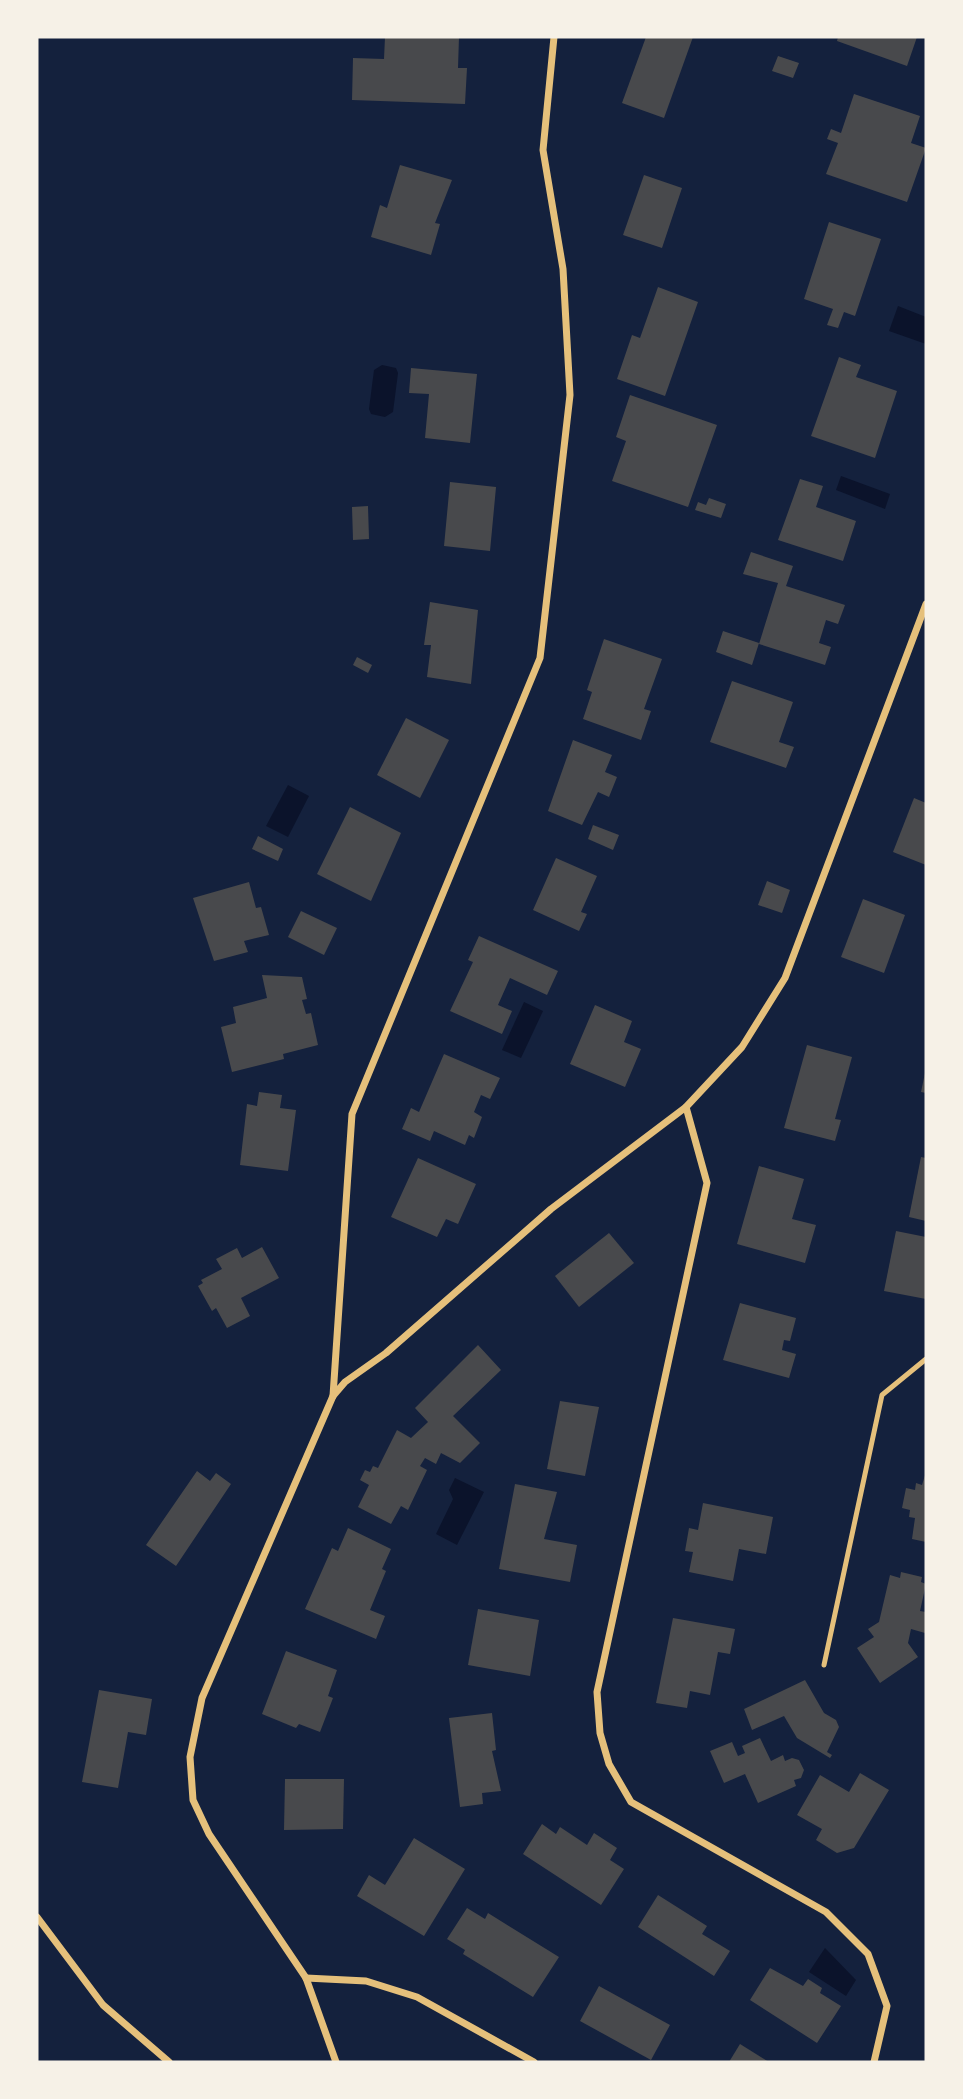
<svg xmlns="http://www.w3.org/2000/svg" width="963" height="2099" viewBox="0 0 963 2099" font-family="Montserrat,sans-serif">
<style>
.water{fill:#0b132b}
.building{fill:#48494c}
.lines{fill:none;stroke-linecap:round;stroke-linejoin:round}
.service{stroke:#e5c07b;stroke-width:5}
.minor{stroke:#e5c07b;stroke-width:7}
</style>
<rect width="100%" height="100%" fill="#14213d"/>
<g class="water">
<path d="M898,306l28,11v27l-37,-13z"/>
<path d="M382,365l14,3 2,5 -5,39 -8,5 -14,-3 -2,-5 5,-39z"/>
<path d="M841,476l49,18 -5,15 -49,-19z"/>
<path d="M288,785l21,11 -21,41 -22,-11z"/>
<path d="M524,1002l19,9 -22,47 -19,-8z"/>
<path d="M455,1478l29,14 -27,53 -21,-11 17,-35 -4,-9z"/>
<path d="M825,1948l31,32 -10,16 -37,-24z"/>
</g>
<g class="building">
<path d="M385,37h74l-1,31h9l-2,36 -113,-4 1,-42 31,1z"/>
<path d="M646,37h47l-29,81 -42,-15z"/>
<path d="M838,37h79l-10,29 -70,-25z"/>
<path d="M778,56l21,7 -6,15 -21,-7z"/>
<path d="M854,94l66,22 -9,27 15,5 -19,54 -81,-28 12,-31 -11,-4 4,-10 10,4z"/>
<path d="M400,165l52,15 -17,43 5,1 -9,31 -60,-18 9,-32 7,3z"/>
<path d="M644,175l38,13 -20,60 -39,-13z"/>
<path d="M829,222l52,17 -26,77 -11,-4 -6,16 -11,-3 6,-16 -29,-10z"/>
<path d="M658,287l40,15 -33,94 -48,-17 15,-44 8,3z"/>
<path d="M839,357l22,8 -5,12 41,14 -22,67 -64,-22z"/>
<path d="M411,368l66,6 -7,69 -45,-5 4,-44 -20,-1z"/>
<path d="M630,395l87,30 -29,82 -76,-26 14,-40 -10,-4z"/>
<path d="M800,479l23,7 -7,21 40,14 -13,40 -65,-21z"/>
<path d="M450,482l46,5 -6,64 -46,-5z"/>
<path d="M709,498l17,6 -5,14 -26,-8 3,-8 8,3z"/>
<path d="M368,506l1,33 -16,1 -1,-33z"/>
<path d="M751,552l42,14 -7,20 59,19 -7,19 -12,-4 -7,23 12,4 -6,18 -66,-21 19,-61 -35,-9z"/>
<path d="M430,602l48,8 -7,74 -44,-7 4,-32h-7z"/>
<path d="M723,631l36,12 -7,22 -36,-13z"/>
<path d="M604,639l58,20 -18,50 7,2 -10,29 -58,-21 9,-27 -5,-2z"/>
<path d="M357,657l15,8 -4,8 -15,-8z"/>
<path d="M732,681l61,21 -14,40 15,5 -8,21 -76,-26z"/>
<path d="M406,718l43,22 -29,58 -43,-23z"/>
<path d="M573,740l39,15 -7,17 12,5 -8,20 -11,-5 -16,33 -34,-14z"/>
<path d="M914,798l12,5v62l-33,-13z"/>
<path d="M350,807l51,26 -30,68 -54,-27z"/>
<path d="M593,825l26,10 -6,15 -25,-11z"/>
<path d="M258,836l25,13 -5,12 -26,-12z"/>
<path d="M556,858l41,18 -16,36 6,2 -8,17 -46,-21z"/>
<path d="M767,881l23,9 -8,23 -24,-8z"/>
<path d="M249,882l7,26 5,-1 8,28 -25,6 4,11 -34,9 -21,-63z"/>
<path d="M863,899l42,16 -21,58 -43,-16z"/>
<path d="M301,911l36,17 -13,27 -36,-18z"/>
<path d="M479,936l79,35 -11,24 -37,-17 -12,27 14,6 -10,23 -52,-23 23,-49 -5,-2z"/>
<path d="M262,975l40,2 5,22 -5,1 4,14 5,-1 7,32 -35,9 1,5 -52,13 -11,-45 15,-4 -3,-16 34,-9z"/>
<path d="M595,1005l37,16 -8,21 17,7 -16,38 -55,-23z"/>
<path d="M807,1045l45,12 -17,62 6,1 -6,21 -51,-13z"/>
<path d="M444,1054l56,24 -10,21 -9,-4 -7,17 8,5 -8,21 -5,-3 -4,10 -31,-14 -4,10 -28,-12 9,-21 8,4z"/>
<path d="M925,1073h1v20l-5,-1z"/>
<path d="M259,1092l23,3 -2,13 16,2 -8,61 -48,-6 7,-61 10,2z"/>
<path d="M921,1157l5,1v63l-17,-4z"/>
<path d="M418,1158l58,26 -18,40 -12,-5 -9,18 -46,-20z"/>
<path d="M759,1166l45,13 -12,40 24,6 -11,38 -68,-19z"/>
<path d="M896,1231l30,6v62l-42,-8z"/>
<path d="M609,1233l25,30 -55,44 -24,-31z"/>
<path d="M262,1247l17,31 -38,20 9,18 -23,12 -11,-20 -4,3 -14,-25 5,-3 -2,-3 21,-11 -6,-10 21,-11 5,10z"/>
<path d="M740,1303l56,15 -6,23 -6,-1 -2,10 14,4 -7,24 -66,-18z"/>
<path d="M478,1345l23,25 -48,46 27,27 -20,20 -19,-10 -5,11 -11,-6 -5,8 7,4 -19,40 -7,-4 -10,18 -33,-17 11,-22 -9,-5 5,-10 5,2 3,-6 5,2 19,-38 14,8 17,-16 -13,-14z"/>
<path d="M560,1401l39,6 -14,69 -38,-7z"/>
<path d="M197,1471l13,10 6,-8 15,11 -55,82 -30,-21z"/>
<path d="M926,1472v70l-14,-3 3,-21 -6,-1 1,-7 -8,-2 4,-20 9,2 1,-7 6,2z"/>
<path d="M515,1484l42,8 -13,47 33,6 -7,37 -71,-13z"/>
<path d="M703,1503l70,14 -7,37 -27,-5 -6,32 -44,-9 4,-20 -8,-1 4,-23 9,2z"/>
<path d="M348,1528l43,21 -9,20 4,2 -16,39 15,6 -9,23 -71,-30 27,-61 6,3z"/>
<path d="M901,1572l21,5 -1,5 5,2 -6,27 6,1v15l-1,6 -14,-4 -3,14 10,14 -38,26 -23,-35 17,-11 -6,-8 11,-7 11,-47 10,3z"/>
<path d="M478,1609l61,11 -9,56 -62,-11z"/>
<path d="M673,1618l62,11 -5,25 -12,-2 -8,43 -20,-4 -3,17 -31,-5z"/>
<path d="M286,1651l51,19 -9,26 5,2 -13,34 -21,-8 -3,4 -34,-14z"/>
<path d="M805,1680l19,33 12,7 3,7 -12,25 5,3 -2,3 -33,-20 -13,-22 -32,14 -8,-21z"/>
<path d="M99,1690l53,9 -6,36 -18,-3 -10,56 -36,-6z"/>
<path d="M492,1713l4,37 -4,1 9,40 -19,2 1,11 -23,3 -11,-89z"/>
<path d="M760,1738l11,23 12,-6 2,6 7,-3 7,2 5,10 -3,8 -7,2 2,6 -38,17 -13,-29 -21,9 -14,-32 22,-9 6,14 7,-3 -3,-7z"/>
<path d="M860,1773l29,17 -35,58 -17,5 -21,-13 6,-11 -25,-14 23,-40 29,17z"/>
<path d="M285,1779h59l-1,50 -59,1z"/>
<path d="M542,1824l14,10 4,-7 27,18 7,-12 23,15 -7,12 14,9 -23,36 -78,-51z"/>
<path d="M414,1838l51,31 -41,67 -67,-40 12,-21 16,10z"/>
<path d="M658,1895l49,31 -5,8 28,17 -16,25 -76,-49z"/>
<path d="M467,1908l18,11 3,-6 71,44 -26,40 -70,-43 2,-4 -18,-11z"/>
<path d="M770,1968l33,18 5,-7 14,9 -2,5 21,13 -24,37 -67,-43z"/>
<path d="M599,1986l71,39 -19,35 -71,-39z"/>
<path d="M740,2044l29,18h-40z"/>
</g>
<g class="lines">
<path class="service" d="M824,1665l58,-270 44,-36"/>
<g class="minor">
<path d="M686,1107l21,76 -110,509 3,41 9,31 22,38 195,110 42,42 19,52 -13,56"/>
<path d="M333,1396l19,-282 188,-456 30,-263 -7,-126 -20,-119 11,-113"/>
<path d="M37,1917l66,88 66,57"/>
<path d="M306,1978l60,3 51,16 117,65"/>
<path d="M336,2062l-30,-84 -97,-144 -16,-34 -3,-43 12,-59 131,-302 12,-14 41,-29 165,-144 135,-102 56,-60 43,-69 141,-374"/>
</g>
</g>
<rect width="963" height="2099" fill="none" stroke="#f6f1e7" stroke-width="77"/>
</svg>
